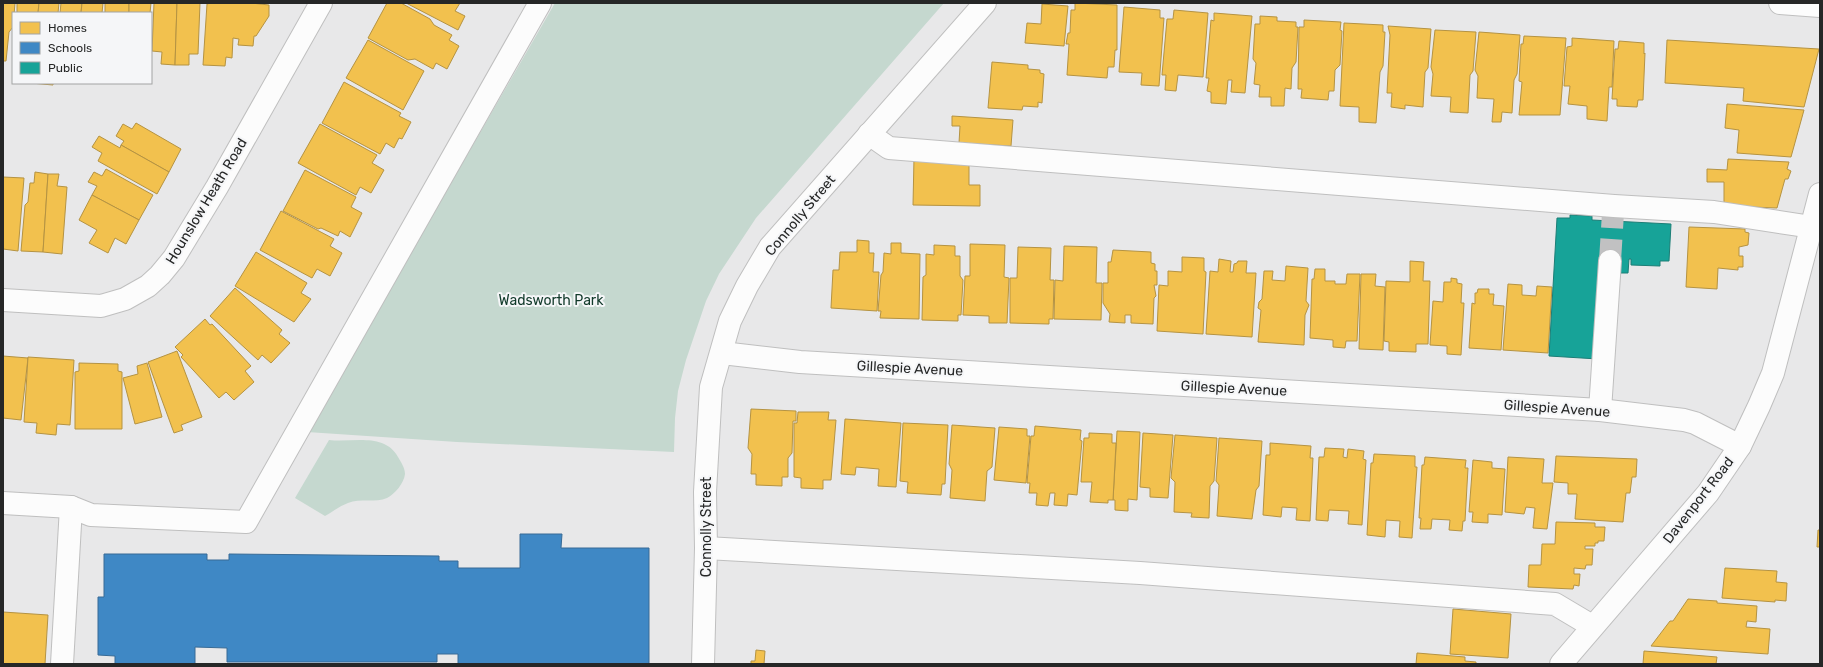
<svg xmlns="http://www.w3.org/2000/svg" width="1823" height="667" viewBox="0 0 1823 667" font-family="Rubik,sans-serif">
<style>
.green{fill:#c5d8cf}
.homes{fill:#f2c14e;stroke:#b59342}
.schools{fill:#3f88c5;stroke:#386b96}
.public{fill:#17a398;stroke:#1c7e76}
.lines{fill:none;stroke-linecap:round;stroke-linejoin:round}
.minor-tunnel{stroke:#c1c1c2;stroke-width:22;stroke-dasharray:22 11;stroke-linecap:butt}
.minor-casing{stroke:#bfbfbf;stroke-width:24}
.minor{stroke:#fcfcfc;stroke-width:22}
.labels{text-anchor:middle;stroke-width:4;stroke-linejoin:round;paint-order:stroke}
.street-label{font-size:14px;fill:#262727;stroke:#f5f6f8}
.park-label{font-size:14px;fill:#113a2a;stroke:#f5f6f8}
</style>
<rect width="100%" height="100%" fill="#e8e8e9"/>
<g class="green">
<path d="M555,3h389l-188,215 -37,56 -13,27 -20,59 -8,31 -3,27 -1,34 -217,-10 -150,-10z"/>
<path d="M329,440c23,3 55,-8 69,17 3,5 7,11 7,17 -1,9 -10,20 -18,24 -11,5 -27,0 -39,5 -8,3 -16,9 -23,13l-30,-18z"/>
</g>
<g class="homes">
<path d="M3,3h12l-2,24 -4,5 -3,29h-3z"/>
<path d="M17,3h22l-1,10h-21z"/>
<path d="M39,3h20l-1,10h-20z"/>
<path d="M61,3h21l-1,10h-21z"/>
<path d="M82,3h21l-1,10h-21z"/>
<rect x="105" y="3" width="24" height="10"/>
<path d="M129,3h22l-1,10h-21z"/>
<path d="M154,3h23l-2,62 -14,-1 1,-12 -10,-1z"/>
<path d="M177,3h23l-2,51h-9v11h-14z"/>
<path d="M211,3h40l18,2v11l-13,20h-2l-1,10 -15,-1 1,-6 -6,-1 -1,20 -6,-1 -1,9 -22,-1 4,-61z"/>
<path d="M387,3h14l29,16 4,6 18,10 -3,5 10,6 -12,23 -11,-6 -3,6 -18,-10 -7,1 -40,-22z"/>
<path d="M406,3h54l-5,8 10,5 -7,14z"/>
<path d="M1075,3l42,2v45h-2l-1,17h-6l-1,11 -40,-3 2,-31h-3l2,-11h2l1,-23h4z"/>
<path d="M1042,4l26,2 -4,40 -39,-3 2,-20 14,1z"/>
<path d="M1124,7l36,3v8h4l-5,68 -18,-1 1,-12 -23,-1z"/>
<path d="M1174,10l34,3 -5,64 -25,-2 -2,16 -11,-1 1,-15h-4l5,-56h6z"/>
<path d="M1214,13l38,3 -7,77 -14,-1 1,-12h-4l-2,24 -15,-1v-11l-4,-1 2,-13h-3l5,-58 3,1z"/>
<path d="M1260,16l17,1v4l19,1v5h2l-2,35 -4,6 -1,21 -6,-1 -1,18h-13v-9h-12l1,-12 -6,-1 2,-21 -3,-4 2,-35h5z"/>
<path d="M1304,20l37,2 -1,8 2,1 -2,34 -5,5 -1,21h-5l-1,9 -27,-2 1,-9h-4l1,-62h5z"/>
<path d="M1344,23l39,2v7h2l-2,34 -3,6 -4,51 -17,-1v-15l-19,-1z"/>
<path d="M1388,26l43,3 -3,39 -3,4 -2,35 -18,-2v4l-14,-2 1,-14h-5l3,-58z"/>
<path d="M1435,30l41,2 -3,39 -3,4 -2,38 -18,-1 1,-15 -20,-1 2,-22 -2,-7z"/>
<path d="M1479,32l41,3 -3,39 -3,6 -2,33 -10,-1 -1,10h-9l2,-23 -17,-1 1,-22 -3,-6z"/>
<path d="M1524,36l42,2 -6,77h-41l3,-33 -3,-1 2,-37h2z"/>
<path d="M1572,38l42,3 -2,46h-3l-2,34 -20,-2v-13l-19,-2 2,-18h-6l3,-39 5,-1z"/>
<path d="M368,40l56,31 -21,39 -57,-32z"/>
<path d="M1667,40l152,9 -15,58 -61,-6 1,-13 -79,-5z"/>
<path d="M1619,41l25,2v11l1,-1 -2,47h-5l-1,7 -20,-1v-7h-5l3,-50h3z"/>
<path d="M992,62l36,3v4l12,1v3l4,1 -2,29 -4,-1v5l-15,-1 -1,4 -34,-2z"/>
<path d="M344,82l57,31 -2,3 12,6 -9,17 -3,-1 -5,10 -8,-5 -6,11 -58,-31z"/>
<path d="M31,83h22v2z"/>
<path d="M1727,104l77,6 -13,47 -54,-4 2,-23 -14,-2z"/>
<path d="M952,116l61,4 -2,26 -52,-3 1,-17h-8z"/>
<path d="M136,123l45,26 -12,23 -48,-27 3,-4 -8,-5 7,-12 9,5z"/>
<path d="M320,124l57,31 -5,8 12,7 -13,23 -11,-6 -4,8 -58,-32z"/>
<path d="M99,136l21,12 1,-3 48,27 -12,22 -59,-33 4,-8 -10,-6z"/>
<path d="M914,158l55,2v25h11v21l-67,-1z"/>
<path d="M1728,159l61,3 -2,7 4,2 -3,8h-3l-8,29 -53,-2v-24h-17v-13l20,1z"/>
<path d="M106,169l47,26 -14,25 -47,-25 5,-9 -9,-4 6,-10 8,4z"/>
<path d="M305,170l51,27 -5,10 11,6 -12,24 -10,-6 -2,5 -17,-8 -3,1 -35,-18z"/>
<path d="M35,172l13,2 -5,78 -22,-1 4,-46 3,-3 2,-19h4z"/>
<path d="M48,174h11l-2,12 10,1 -5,67 -19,-2z"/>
<path d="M3,177l21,1 -6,73 -15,-2z"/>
<path d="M92,195l47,25 -13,24 -11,-6 -7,15 -19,-10 8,-13 -18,-10z"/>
<path d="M281,211l53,28 -4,7 12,7 -12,23 -13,-7 -5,9 -52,-28z"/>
<path d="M1689,227l56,2v3l4,1 -1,12 -9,2v9h4v11h-5v3l-20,-2 -1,21 -31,-2z"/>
<path d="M857,240l12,1v12h5l-1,19h6l-2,39 -46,-3 2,-38h6l1,-18h17z"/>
<path d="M891,243h10v10l19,1 -1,65 -39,-1 1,-7h-3l3,-36 2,-3 1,-19 7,1z"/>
<path d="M970,244l35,1 -1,32 5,1 -2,45h-18v-7l-26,-1 2,-39h5z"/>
<path d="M934,245l21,1v10h5v20l3,4 -2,35h-3v6l-36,-1 1,-43 3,-2v-21l8,1z"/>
<path d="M1064,246l33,1 -1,36h6l-1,37 -47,-1 1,-39 8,1z"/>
<path d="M1018,247l33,1 -1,32h4l-1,39h-4v5l-39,-1v-45h7z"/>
<path d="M1113,250l38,2v11l4,1v7h2v14h-3l2,11 -2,2 -1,26 -22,-1v-8h-6v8l-16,-1 1,-8 -7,-11v-20h5v-21h3z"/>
<path d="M256,252l51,31 -6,10 10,6 -17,23 -59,-36z"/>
<path d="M1182,257l22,1v13l2,1 -3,62 -46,-3 2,-46 9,1v-15l14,1z"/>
<path d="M1219,259l12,2 -1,11h3l1,-8 3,-1 1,-2h9l-1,12h10l-4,64 -46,-3 4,-63 8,1z"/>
<path d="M1410,261l14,1 -1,19h7l-2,63h-12v8l-27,-1v-9l-5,-1 2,-60 24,1z"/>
<path d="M1286,266l22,2 -2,33 3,4 -4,10 -1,30 -46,-3 3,-32 -3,-2 1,-6 3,-3 2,-28h9l-1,9 13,1z"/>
<path d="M1315,269h10v12h10v3h11l1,-10h13l-3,67h-11l-1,7 -12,-1v-7l-23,-2 2,-59h2z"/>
<path d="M1361,274h15l-1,12 10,1 -2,63 -24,-1z"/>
<path d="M1451,278l6,1v4l5,1 -1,19h3l-3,52 -14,-1v-8l-17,-1 3,-44 10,1 1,-20h7z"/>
<path d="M1508,284l14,1v10l14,1 1,-10 15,1 -4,66 -45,-3z"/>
<path d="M235,288l47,42 -3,4 11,9 -19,20 -9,-8 -4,5 -48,-44z"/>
<path d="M1478,289h11v5h5l-1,11 11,1 -3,44 -32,-2 3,-45 3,1v-11h2z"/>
<path d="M205,319l5,6 2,-1 39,42 -6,5 9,11 -20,18 -8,-8 -7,6 -38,-41 2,-2 -8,-8z"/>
<path d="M177,351l25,66 -21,8 2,5 -9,3 -26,-71z"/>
<path d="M3,356l25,2 -7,62 -18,-2z"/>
<path d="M28,357l46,3 -4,65 -13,-1 -1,11 -20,-2 1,-10 -13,-1z"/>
<path d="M79,363l39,1v7l4,1v57h-47v-57l4,-1z"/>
<path d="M147,363l15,54 -27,7 -12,-46 15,-4 -1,-8z"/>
<path d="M751,409l45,2v10h-3l-1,32 -4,5v19h-6v9l-26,-1v-11h-5l1,-20 -4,-6z"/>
<path d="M798,412h31l-1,8h8l-5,60h-8v9l-22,-1v-10l-7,-1v-54h3z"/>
<path d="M845,419l56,4 -5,64 -18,-1 1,-17 -23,-2 -1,8 -14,-1z"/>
<path d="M903,423l45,2 -3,59h-3l-1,11 -34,-2 1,-11 -8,-1z"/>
<path d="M952,425l43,3 -3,39 -5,4 -2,30 -35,-3 2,-28 -3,-6z"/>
<path d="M1035,426l46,4 -1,10 2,1 -5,54 -9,-1 -1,12 -13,-1 1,-12h-5l-2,13 -12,-1 1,-12h-8l1,-10h-3l4,-47h3z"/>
<path d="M999,427l28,2v7h3l-4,47 -32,-3z"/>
<path d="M1117,431l23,1 -3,68 -9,-1v12l-13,-1v-10h-2z"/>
<path d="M1089,433l23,1v9h4l-3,57h-5v3l-18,-1 2,-20h-11l3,-44h5z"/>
<path d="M1143,433l30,2 -5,63 -18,-1v-9l-10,-1z"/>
<path d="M1175,435l42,3 -3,43 -4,5 -1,32 -18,-1 1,-4 -18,-1 1,-30 -4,-4z"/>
<path d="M1219,438l43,3 -3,45 -3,4 -4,29 -35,-3 2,-31 -3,-4z"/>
<path d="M1270,443l41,3 -1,12h3l-3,63 -14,-1 1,-12 -15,-1 -1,10 -18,-2 3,-60h4z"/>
<path d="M1325,448l19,1 -1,8 4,1 1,-9 16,2 -1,8 3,1 -4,65 -14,-1 1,-13 -20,-1 -1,11 -12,-1 3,-63h5z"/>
<path d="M1374,454l41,2v11h2l-5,71 -13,-1 1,-16 -14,-1 -1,17 -18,-2 4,-72h2z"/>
<path d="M1556,456l81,3 -1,18h-4l-2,16h-4l-3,29 -48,-3 2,-25h-9v-11l-14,-1z"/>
<path d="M1425,457l41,3 -1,8h3l-3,53h-2l-1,10 -13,-1 1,-10 -18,-1 -1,10h-11l1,-11h-2l3,-53h2z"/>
<path d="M1508,457l36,2 -2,24h11l-6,46 -14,-1 2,-20 -9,-1 -2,7 -19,-2z"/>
<path d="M1473,460l19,2v6l13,1 -3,46 -14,-1v9l-16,-1 1,-10h-4z"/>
<path d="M1556,522l39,1v4h10l-1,14h-6v2h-3v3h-10v3h8l-1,16h-6l-1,4 -11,-1v6h6l-1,12 -5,-1 -1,4 -45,-2 1,-22h12l1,-21h13z"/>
<path d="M1818,530h2v17h-3z"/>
<path d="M1725,568l52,3 -1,11 11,1 -1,18 -11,-1v2l-53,-4z"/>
<path d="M1688,599l29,2v2l40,3 -1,16 -9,-1 -1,6 24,2 -2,25 -117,-8 19,-25h3z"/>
<path d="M1453,609l58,5 -3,44 -58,-4z"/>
<path d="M3,612l45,3 -3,49h-42z"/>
<path d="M756,650l9,1 -1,13h-13v-3h4z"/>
<path d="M1644,651l73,6 -1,7h-73z"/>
<path d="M1417,653l48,4v4l11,1v2h-73h13z"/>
</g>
<path class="schools" d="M520,534h42l-1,14h88v116h-191v-10h-21v8h-210v-14l-32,-1v17h-80v-8l-17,-1v-58h6v-43h103v6h22v-6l210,2v5h19v7h62z"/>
<path class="public" d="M1570,215l22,1v4l79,4 -2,37h-9v5l-29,-1v-6h-2l-1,14h-15l1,-22 -10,-1 -6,109 -49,-3 8,-138h13z"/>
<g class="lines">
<path class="minor-tunnel" d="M1610,261l3,-48"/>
<g class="minor-casing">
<g id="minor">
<path d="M1780,3l40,3"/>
<path d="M869,134l20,14 725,58 100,6 98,15"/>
<path d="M3,300l98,6 24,-7 23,-13 12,-11 14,-17 43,-71 104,-184"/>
<path d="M722,353l78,9 800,48 84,10 11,3 45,23"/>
<path d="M1600,410l10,-149"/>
<path d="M3,503l68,4 20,8 155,7 294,-519"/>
<path d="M706,548l434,25 415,31 37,22"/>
<path d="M62,664l9,-157"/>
<path d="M703,664l3,-116 -1,-56 6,-105 19,-66 17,-35 23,-39 215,-244"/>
<path d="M1561,664l147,-171 32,-47 19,-40 14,-33 47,-179"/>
</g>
</g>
<use href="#minor" class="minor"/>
</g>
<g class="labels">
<g class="street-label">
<text transform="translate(206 201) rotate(-59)" y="5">Hounslow Heath Road</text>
<text transform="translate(800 215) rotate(-50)" y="5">Connolly Street</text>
<text transform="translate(910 368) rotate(3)" y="5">Gillespie Avenue</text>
<text transform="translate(1234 388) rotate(3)" y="5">Gillespie Avenue</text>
<text transform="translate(1557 408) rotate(4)" y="5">Gillespie Avenue</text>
<text transform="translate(1698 500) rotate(-52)" y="5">Davenport Road</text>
<text transform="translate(706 527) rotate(-90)" y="5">Connolly Street</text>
</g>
<g class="park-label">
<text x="551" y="305">Wadsworth Park</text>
</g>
</g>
<rect width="1823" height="667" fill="none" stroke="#262727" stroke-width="8"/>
<rect x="12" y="12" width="140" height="72" fill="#f5f6f8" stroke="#a2a3a4"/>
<rect x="20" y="22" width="20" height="12" fill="#f2c14e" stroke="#a2a3a4"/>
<text x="48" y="32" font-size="12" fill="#262727">Homes</text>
<rect x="20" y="42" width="20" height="12" fill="#3f88c5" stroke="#a2a3a4"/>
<text x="48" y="52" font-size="12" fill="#262727">Schools</text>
<rect x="20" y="62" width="20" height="12" fill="#17a398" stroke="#a2a3a4"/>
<text x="48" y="72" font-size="12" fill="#262727">Public</text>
</svg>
